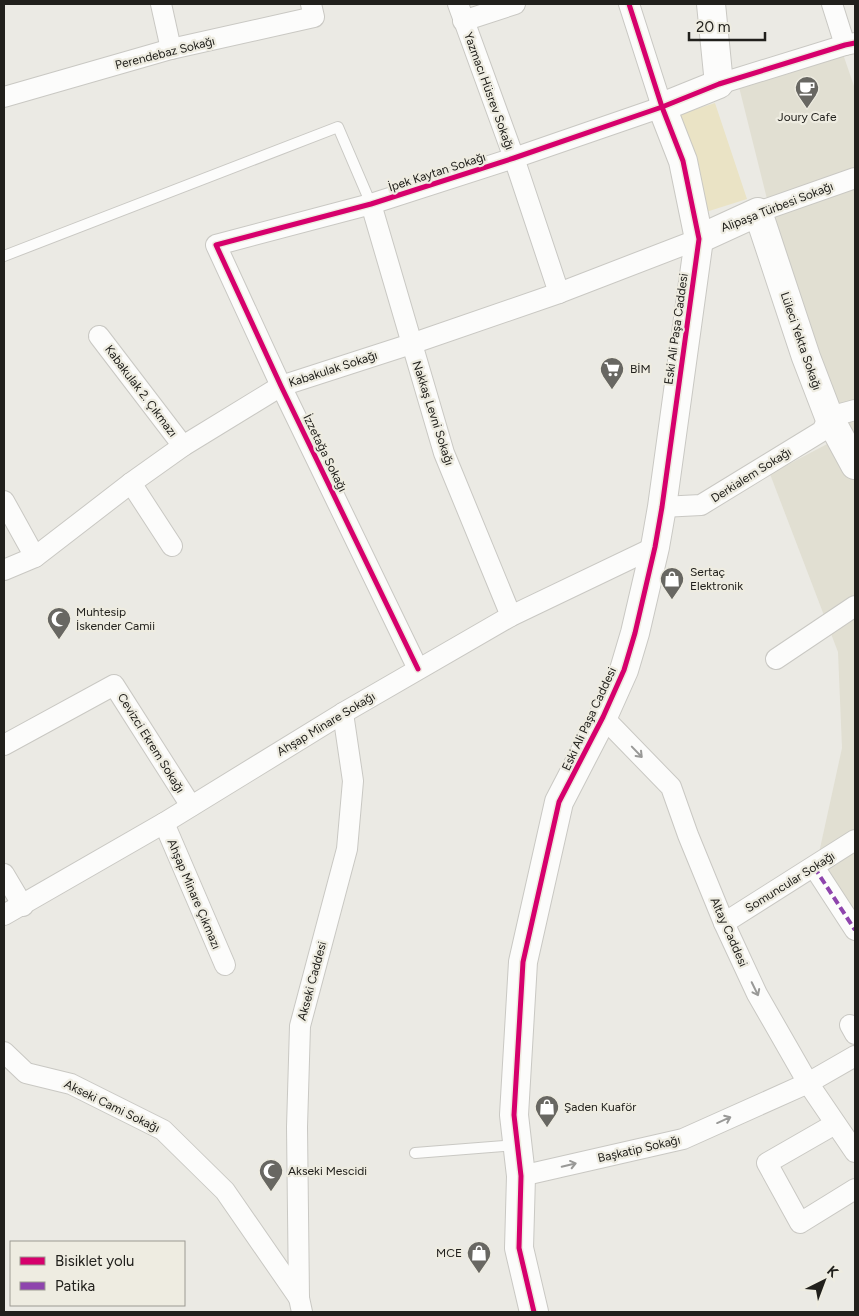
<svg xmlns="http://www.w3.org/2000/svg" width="859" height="1316" viewBox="0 0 859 1316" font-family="Figtree,sans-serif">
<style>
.built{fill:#e1dfd2}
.green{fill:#eae3c5}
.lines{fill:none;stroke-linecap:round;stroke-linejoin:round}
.lane-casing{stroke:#c9c8c3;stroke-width:12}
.street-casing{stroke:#c9c8c3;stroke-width:22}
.secondary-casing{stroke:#c9c8c3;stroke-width:30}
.lane{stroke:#fcfcfb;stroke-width:10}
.street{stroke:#fcfcfb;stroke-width:20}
.secondary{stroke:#fcfcfb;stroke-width:28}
.quiet{stroke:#8e44ad;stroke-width:4;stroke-dasharray:8 4;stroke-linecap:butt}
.cycleway-casing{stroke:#eeece1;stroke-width:8}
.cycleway{stroke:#d6006c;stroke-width:5}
.oneway{stroke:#999997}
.labels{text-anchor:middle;stroke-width:4.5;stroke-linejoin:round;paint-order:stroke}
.street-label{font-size:12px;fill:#21201c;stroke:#eeece1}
.poi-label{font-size:12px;fill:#21201c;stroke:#eeece1;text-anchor:start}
</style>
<rect width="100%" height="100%" fill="#ebeae4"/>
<g class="built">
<path d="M843,54l12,35v357l-13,-21 -67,-194 -38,-152z"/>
<path d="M831,442l24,39v448l-36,-76 23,-105 -4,-96 -68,-178z"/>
</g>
<path class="green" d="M715,103l32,96 -41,13 -32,-96z"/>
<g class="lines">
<g class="lane-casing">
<g id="lane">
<path d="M4,256l334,-129 33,77"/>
<path d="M415,1153l101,-8"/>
</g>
</g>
<g class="street-casing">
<g id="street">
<path d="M161,4l10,45"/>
<path d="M458,4l56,154 45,135"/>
<path d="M832,4l13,41"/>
<path d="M463,21l52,-17"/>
<path d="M719,84l126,-39 10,-2"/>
<path d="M4,97l167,-48 143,-32 -3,-13"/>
<path d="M371,204l73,249 67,163"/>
<path d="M758,212l97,-34"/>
<path d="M99,336l84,110"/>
<path d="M131,483l41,63"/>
<path d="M4,501l31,56"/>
<path d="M662,507l39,-2 121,-74 7,-14 26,-7"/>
<path d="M4,570l31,-13 96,-74 52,-37 98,-60 130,-42 148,-51 140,-54"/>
<path d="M776,659l79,-53"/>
<path d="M418,669l-137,-283 -65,-141 155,-41 143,-46 148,-51 -33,-103"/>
<path d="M603,717l68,70 17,48 36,88 33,71 51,89 47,69"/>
<path d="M4,745l110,-60 77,121"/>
<path d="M164,823l61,142"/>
<path d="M814,867l41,63"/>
<path d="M4,874l19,32"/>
<path d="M4,915l160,-92 179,-110 168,-97 144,-69"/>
<path d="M724,923l131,-83"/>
<path d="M850,1025l5,9"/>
<path d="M4,1052l22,21 45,11 92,46 62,61 74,107"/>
<path d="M835,1124l-68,39 33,60 55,-34"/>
<path d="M521,1176l162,-37 125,-56 47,-27"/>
<path d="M302,1312l-3,-14 -2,-171 3,-101 47,-177 6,-68 -10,-68"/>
</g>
</g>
<g class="secondary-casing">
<g id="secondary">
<path d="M699,239l59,-27 48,145 23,60 26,48"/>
<path d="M534,1312l-15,-64 2,-72 -7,-61 9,-153 36,-160 44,-85 21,-47 11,-37 20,-86 7,-40 37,-268 -16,-78 -21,-54 57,-23 -8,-80"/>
</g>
</g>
<use href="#lane" class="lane"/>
<use href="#street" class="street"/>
<use href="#secondary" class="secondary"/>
<path class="quiet" d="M814,867l41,63"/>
<g class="cycleway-casing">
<g id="cycleway">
<path d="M418,669l-137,-283 -65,-141 155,-41 143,-46 148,-51 57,-23 126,-39 10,-2"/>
<path d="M534,1312l-15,-64 2,-72 -7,-61 9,-153 36,-160 44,-85 21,-47 11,-37 20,-86 7,-40 37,-268 -16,-78 -21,-54 -33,-103"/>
</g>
</g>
<use href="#cycleway" class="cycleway"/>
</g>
<defs><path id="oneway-shaft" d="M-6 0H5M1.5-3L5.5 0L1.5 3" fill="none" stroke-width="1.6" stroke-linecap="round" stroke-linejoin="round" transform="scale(1.25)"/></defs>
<g class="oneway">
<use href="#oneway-shaft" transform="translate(637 752) rotate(46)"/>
<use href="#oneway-shaft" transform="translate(755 989) rotate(64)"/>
<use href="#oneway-shaft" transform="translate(724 1120) rotate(-24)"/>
<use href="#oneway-shaft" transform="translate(569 1165) rotate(-13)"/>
</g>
<defs>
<g id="cafe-pin" transform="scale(1.25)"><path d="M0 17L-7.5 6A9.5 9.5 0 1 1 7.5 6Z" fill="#686762" stroke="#eeece1"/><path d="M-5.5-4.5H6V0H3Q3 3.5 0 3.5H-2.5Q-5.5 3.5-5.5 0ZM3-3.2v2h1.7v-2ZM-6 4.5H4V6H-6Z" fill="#fff"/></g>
<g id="supermarket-pin" transform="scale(1.25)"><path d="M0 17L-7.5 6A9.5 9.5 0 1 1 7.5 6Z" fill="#686762" stroke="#eeece1"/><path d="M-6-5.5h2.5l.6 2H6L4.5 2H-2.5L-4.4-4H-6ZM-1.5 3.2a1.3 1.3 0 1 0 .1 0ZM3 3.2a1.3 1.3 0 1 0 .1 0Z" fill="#fff"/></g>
<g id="shop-pin" transform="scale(1.25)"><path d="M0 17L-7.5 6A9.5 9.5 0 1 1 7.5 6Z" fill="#686762" stroke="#eeece1"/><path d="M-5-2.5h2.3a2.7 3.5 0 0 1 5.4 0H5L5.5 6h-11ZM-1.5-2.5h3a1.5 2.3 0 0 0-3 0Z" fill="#fff"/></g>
<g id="mosque-pin" transform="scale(1.25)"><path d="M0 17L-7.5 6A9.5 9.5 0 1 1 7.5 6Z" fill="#686762" stroke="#eeece1"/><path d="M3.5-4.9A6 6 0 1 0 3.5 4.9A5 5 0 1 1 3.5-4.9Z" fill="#fff"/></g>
</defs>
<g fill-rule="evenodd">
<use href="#cafe-pin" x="807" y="88"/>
<use href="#supermarket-pin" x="612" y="369"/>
<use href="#shop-pin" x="672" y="579"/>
<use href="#mosque-pin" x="59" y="619"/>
<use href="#shop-pin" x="547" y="1107"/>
<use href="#mosque-pin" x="271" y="1171"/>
<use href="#shop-pin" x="479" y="1253"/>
</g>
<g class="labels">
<g class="street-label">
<text transform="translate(165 53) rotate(-14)" y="4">Perendebaz Sokağı</text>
<text transform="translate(489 91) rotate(70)" y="4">Yazmacı Hüsrev Sokağı</text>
<text transform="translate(437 172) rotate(-18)" y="4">İpek Kaytan Sokağı</text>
<text transform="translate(777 207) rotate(-21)" y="4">Alipaşa Türbesi Sokağı</text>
<text transform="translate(676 329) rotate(-82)" y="4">Eski Ali Paşa Caddesi</text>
<text transform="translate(801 341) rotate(71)" y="4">Lüleci Yekta Sokağı</text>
<text transform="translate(333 369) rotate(-18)" y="4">Kabakulak Sokağı</text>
<text transform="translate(141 391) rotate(53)" y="4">Kabakulak 2. Çıkmazı</text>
<text transform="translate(433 413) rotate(72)" y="4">Nakkaş Levni Sokağı</text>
<text transform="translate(325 453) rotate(64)" y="4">İzzetağa Sokağı</text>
<text transform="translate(751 475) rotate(-32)" y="4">Derkialem Sokağı</text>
<text transform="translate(589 719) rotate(-65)" y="4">Eski Ali Paşa Caddesi</text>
<text transform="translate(326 724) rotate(-31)" y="4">Ahşap Minare Sokağı</text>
<text transform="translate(151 743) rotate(58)" y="4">Cevizci Ekrem Sokağı</text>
<text transform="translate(790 882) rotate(-32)" y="4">Somuncular Sokağı</text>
<text transform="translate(194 894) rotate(67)" y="4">Ahşap Minare Çıkmazı</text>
<text transform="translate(729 932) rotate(66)" y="4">Altay Caddesi</text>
<text transform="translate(312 981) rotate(-75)" y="4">Akseki Caddesi</text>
<text transform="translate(112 1106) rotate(26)" y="4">Akseki Cami Sokağı</text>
<text transform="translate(639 1149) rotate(-13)" y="4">Başkatip Sokağı</text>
</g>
<g class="poi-label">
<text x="807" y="121" text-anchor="middle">Joury Cafe</text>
<text x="630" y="373">BİM</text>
<text x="690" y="576">Sertaç<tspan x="690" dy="14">Elektronik</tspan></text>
<text x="76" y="616">Muhtesip<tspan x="76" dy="14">İskender Camii</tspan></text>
<text x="564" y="1111">Şaden Kuaför</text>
<text x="288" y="1175">Akseki Mescidi</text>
<text x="462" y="1257" text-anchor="end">MCE</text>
</g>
</g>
<rect width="859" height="1316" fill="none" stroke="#21201c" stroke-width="10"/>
<rect x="10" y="1241" width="175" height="65" fill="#eeece1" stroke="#9c9a92"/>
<rect x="20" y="1257" width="25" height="8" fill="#d6006c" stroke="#9c9a92"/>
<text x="55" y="1266" font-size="15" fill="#21201c">Bisiklet yolu</text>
<rect x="20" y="1282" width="25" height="8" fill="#8e44ad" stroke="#9c9a92"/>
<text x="55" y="1291" font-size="15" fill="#21201c">Patika</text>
<g transform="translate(824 1281) rotate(42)" stroke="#eeece1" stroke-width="4" paint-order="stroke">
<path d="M0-4L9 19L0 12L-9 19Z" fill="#21201c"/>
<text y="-8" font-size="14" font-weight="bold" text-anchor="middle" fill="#21201c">K</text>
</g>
<path d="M689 32v8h76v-8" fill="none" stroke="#21201c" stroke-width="2.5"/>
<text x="696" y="32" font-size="15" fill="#21201c" stroke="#eeece1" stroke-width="4" paint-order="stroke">20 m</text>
</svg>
